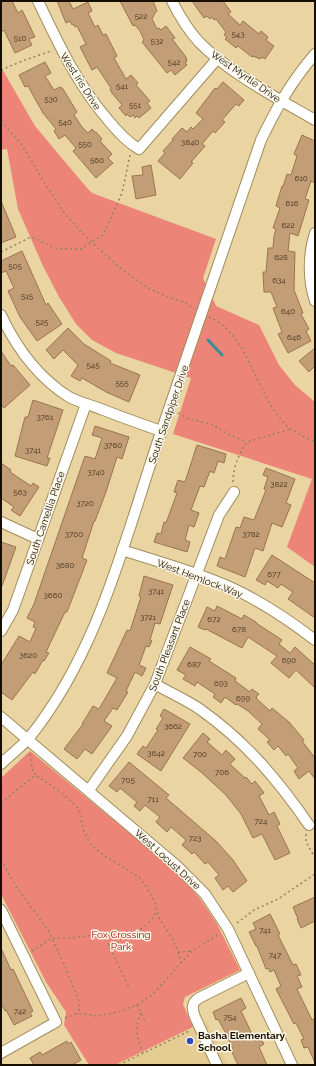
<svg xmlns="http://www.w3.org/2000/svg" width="316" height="1066" viewBox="0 0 316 1066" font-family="Raleway,sans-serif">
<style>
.built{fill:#e4cc92}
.green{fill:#ed8478}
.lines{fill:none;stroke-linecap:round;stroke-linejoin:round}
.stream{stroke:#398d98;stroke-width:3}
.building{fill:#c39d76;stroke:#99754f}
.minor-casing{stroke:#a18d5d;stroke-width:12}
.path{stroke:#93835f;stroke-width:1.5;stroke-dasharray:2 3;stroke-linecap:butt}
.minor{stroke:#fff;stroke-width:10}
.poi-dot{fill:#2e4aba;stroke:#fdf7e8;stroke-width:1.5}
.labels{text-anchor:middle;stroke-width:3;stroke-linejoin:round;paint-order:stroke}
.number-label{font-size:8px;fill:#41321e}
.street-label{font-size:10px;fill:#160f00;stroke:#fdf7e8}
.park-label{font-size:10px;fill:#8f0309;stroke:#fdf7e8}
.poi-label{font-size:10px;font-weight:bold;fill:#160f00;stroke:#fdf7e8;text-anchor:start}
</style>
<rect width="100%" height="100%" fill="#ead4a2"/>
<path class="built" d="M207,1021l21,44h-113z"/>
<g class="green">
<path d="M1,67l34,59 52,62 5,5 124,46 -13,39 13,28 43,19 20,40 16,20 20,17v165l-28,-20 25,-68 -139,-45 18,-56 -75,-25 -24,-13 -16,-16 -17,-27 -17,-33 -24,-55 -11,-60 -6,1z"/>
<path d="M30,751l126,104 29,26 16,19 16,24 23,46 -55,27 -2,7 10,23 -78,38h-26l-25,-40 2,-13 -20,-30 -45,-88v-116z"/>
</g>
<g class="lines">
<path class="stream" d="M208,340l14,15"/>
</g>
<g class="building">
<path d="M1,1h11l6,12 4,-3 13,27 -6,2 3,6 -17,8 -11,-23 -3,2z"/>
<path d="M57,1h12l4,8 15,-7 4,9 -4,2 7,14 3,-2 5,10 3,-1 11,22 -3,2 12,21 5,-4 7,8 -2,2 14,16 -3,2 4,5 -12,10 -2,-2 -2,2 -2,-3 -3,2 -3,-3 -1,2 -7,-8 3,-3 -10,-12 -2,-4 1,-1 -14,-21 -5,3 -12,-23 6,-3 -9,-18 -2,1 -2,-3 -1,1 -2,-4 -4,2z"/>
<path d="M120,1h33l4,10 -2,2 -3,6 5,10 2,-1 2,2 5,-4 9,12 -3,1 14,18v1l1,3 -2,1 2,3 -12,10 -4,-5 -4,3 -25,-31 2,-2 -4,-9 -5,-6 -2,1z"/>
<path d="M192,1h31l8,11 -3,2 12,11 3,-4 16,13 2,-3 7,6 -2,3 8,6 -9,13 -3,-2 -2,2 -7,-3 -1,1 -14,-11 -2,2 -11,-9 2,-2 -3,-2 2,-3 -10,-13 -2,1 -2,-3 -2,2 -3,-3 -3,2z"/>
<path d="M45,62l6,11 -6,3 9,14 6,-3 3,2 14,23 -3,3 8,12 6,6 4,-4 2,3h2l6,7 -2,2 12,13 -4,4 5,5 -17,15 -23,-27 3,-3 -11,-13 -6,4 -5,-8 2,-2 -13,-16 -15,-27 -3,1 -6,-12z"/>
<path d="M223,82l21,18 -5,6 -3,-2 -14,16 3,2 -10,11 -2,-2 -11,13 3,2 -14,16 2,1 -13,16 -22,-18 7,-8 -2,-2 10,-11 -1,-1 10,-11 5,4 4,-5 2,2 10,-10 -7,-6 19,-25 2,1z"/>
<path d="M302,135l13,6v42l-4,-2 -6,18 4,1 -11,36 -8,-3 -2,18 7,1 -1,38 9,23 -2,1 8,15 -3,2 5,10 -23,12 -10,-19 4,-2 -9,-24 4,-1 -6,-15h-7l-1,-20h3l2,-24h5l1,-12 2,-7 -3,-1 7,-20 -4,-2 6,-20 1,1 4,-13 4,1 6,-19 -3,-2z"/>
<path d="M151,165l5,30 -20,4 -4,-23 11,-1 -1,-8z"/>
<path d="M1,201l15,36 -15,6z"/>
<path d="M22,251l24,54 2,-2 14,21 -25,17 -17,-24 -12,-26 6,-3 -8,-17 -5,2v-12z"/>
<path d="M68,328l16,16 27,17 -1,2 30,12 -11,27 -23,-10 -24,-14 -2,3 -9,-5 7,-11 -15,-15 -9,9 -8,-9z"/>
<path d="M315,348v18l-6,6 -10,-11z"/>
<path d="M1,351l10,15 2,-1 17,20 -26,23 -3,-4z"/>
<path d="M33,400l30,10 -16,48h3l-3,8 -32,-10 10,-39h3z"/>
<path d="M95,426l34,11 -7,22 -5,-2 -11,35 -11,29h-1l-12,37 5,2 -20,52h-2l-19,40 3,1 -5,8 -1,-1 -8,14 -2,-2 -21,28 -11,-8v-27l18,-29 11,6 6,-14 -3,-1 2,-5 -8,-4 7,-14 51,-148 10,3 7,-21 -10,-3z"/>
<path d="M197,445l29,9 -2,9 -6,-2 -4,12 -4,-2 -6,16 -4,-1 -9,24 8,3 -5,14 -5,-2 -4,15 5,2 -3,10 -33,-10 3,-9 4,1 3,-12 2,1 11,-30 -3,-1 4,-12 7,2z"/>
<path d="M1,463l10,7 -1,2 21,14 2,-3 6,4 -19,29 -9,-6 3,-3 -13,-9z"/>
<path d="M266,468l29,11 -9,24 5,2 -9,22 -10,-4 -9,28 -8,-3 -10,29 -28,-11 3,-9 5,2 11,-32 4,1 4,-11 10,3 12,-30 -2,-1 4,-12 -5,-2z"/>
<path d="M1,542l15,5 -14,39h-1z"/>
<path d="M272,555l43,28v35l-27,-19 5,-7 -12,-8 -3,4 -11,-7 -2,4 -9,-5z"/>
<path d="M144,576l29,9 -13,39 -5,-1 -5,17 2,1 -3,6 -3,-1 -7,19 7,3 -4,8 -7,-4 -9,19 2,1 -11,18 -4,-2 -9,13 8,5 -20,28 -7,-5 -8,10 -13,-10 19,-25h-1l11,-18 6,3 18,-31 -10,-5 20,-43 3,1 11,-34 -2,-1z"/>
<path d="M217,606l25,13 2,-4 12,7v1l26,17 -3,4 11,9 5,-6 11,10 9,8v23l-19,-18 -7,8 -18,-15 6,-7 -29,-19 -6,11 -36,-19 -1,1 -7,-3 9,-20 8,4z"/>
<path d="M190,647l21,12 -2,2 27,17 -1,3 15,11 2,-3 7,5 -3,3 1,2 13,12 2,-3 17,14 15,18 -2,1 13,17v21l-6,-8 -10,8 -5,-8 4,-3 -10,-14 -2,2 -8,-10 -4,4 -7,-8 3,-2 -12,-11 4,-5 -14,-13 -11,-7 -1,1 -11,-8 -4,6 -8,-6 2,-3 -18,-12 -2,4 -12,-7 3,-4 -9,-5z"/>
<path d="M164,709l26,15 -29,47 -24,-17 6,-8 3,2 12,-18 -2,-1 7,-11 -3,-2z"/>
<path d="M203,733l7,6 -3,3 15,13 4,-5 9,9 -5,5 15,14 1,-1 6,7 3,-3 9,12 -5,3 10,19 5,-3 6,12 -3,2 13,27 -15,7 -13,-26 -9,4 -12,-24 -15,-19 -25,-23 -18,-14z"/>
<path d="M129,762l40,33 -3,3 50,43 17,19 14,21 -14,11 -5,-6 -5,4 -8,-12 4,-3 -11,-13 -3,2 -11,-12 -2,2 -10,-9 4,-5 -15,-13 -4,5 -11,-10 4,-5 -15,-12 -5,6 -6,-5 3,-4 -17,-14 -3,4 -8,-6z"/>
<path d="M315,897v24l-14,7 -4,-9h1l-5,-12z"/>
<path d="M270,914l10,20 -2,1 15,30 3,-1 5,11 -4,1 5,11 -5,2 15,31 3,-2v45l-7,-16 -4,1 -3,-8 3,-1 -8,-16 -2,1 -18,-35 5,-3 -7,-16 -4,2 -2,-4 -2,1 -9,-23h-1l-7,-14 7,-3 -3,-6z"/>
<path d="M1,948l10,22 2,-1 20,42 -3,2 2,3 -18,9 -8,-15 -1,1 -4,-8z"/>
<path d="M241,998l5,10 -5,3 13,27 5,-2 5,8 -5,3 8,18h-29l-7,-15 2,-1 -8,-17 -7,-13 -2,1 -3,-8z"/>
<path d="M67,1041l1,3 3,-2 10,18 -9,5h-38l-4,-7 10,-6 2,3z"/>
</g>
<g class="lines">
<g class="minor-casing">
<g id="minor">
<path d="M38,1c20,42 39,83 70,119 9,11 19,22 31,29l78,-90"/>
<path d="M172,1c7,14 16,29 27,41 30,31 78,56 116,78"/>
<path d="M315,233c-7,21 -7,47 0,68"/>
<path d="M1,315c15,32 38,63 68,82 10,5 21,8 32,12 20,8 40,15 60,22"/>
<path d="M1,522l37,17"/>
<path d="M122,550c37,12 75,22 110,38 30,14 57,32 83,52"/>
<path d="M1,631l12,-21 73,-206"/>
<path d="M155,684c15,9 32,16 46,26 45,32 77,70 108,115"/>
<path d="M1,717l175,148 29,29 23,35 64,136"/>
<path d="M1,764c9,-9 20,-17 28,-26 71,-88 96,-201 132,-306 34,-97 66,-195 100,-292 16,-33 30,-58 54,-86"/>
<path d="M89,790l38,-54 28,-52 64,-169 15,-23"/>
<path d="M1,910l55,112 -55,31"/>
<path d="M217,1065l-22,-48c-3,-8 -4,-14 4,-19l50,-25"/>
</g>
</g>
<g class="path">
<path d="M1,70l24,-10 26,-9"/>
<path d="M1,121l21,24 22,37 21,32 19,21 35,32 27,20 17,8 23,8 8,6"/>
<path d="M1,252l30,-15 24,11 10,1h16l22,-14 19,-42 8,-38"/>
<path d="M209,317c39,16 47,77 75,106 8,8 20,14 31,19"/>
<path d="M178,413l11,6 22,5 17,10 18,8"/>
<path d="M233,482c0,-15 6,-28 14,-40l44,-13"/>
<path d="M30,754l3,18 6,5"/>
<path d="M1,803l32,-26h6l23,16 17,16 5,23 7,13 12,10 36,22 6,8 10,17 4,16 13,20 6,14 3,11"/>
<path d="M306,834v8l9,16"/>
<path d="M1,860l14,25 33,45 17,36 14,36 1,6 -4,6"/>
<path d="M237,923l17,-13 24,-11 37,-25"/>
<path d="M107,938c22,-3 38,-5 50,-27"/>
<path d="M32,951l20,-13h19l23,-3 13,3 2,8 20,41"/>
<path d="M178,952l15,-1"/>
<path d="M137,1005l9,18"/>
<path d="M141,1013c-7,13 -4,27 2,40"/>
<path d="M65,1018l11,-4h11l9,2 23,-4 20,-8 14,-10 38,-42 28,-18"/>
<path d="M119,1065l72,-35"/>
</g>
<use href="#minor" class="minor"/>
</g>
<circle class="poi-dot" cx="190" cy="1041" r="4"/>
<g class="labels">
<g class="number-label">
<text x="141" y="19">522</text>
<text x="238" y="37">543</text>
<text x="20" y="41">510</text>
<text x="157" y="44">532</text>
<text x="174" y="65">542</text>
<text x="122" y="89">541</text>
<text x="51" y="102">530</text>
<text x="135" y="108">551</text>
<text x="65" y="125">540</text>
<text x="190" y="145">3840</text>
<text x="85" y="147">550</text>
<text x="97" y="163">560</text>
<text x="301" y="181">610</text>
<text x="292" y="206">616</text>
<text x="288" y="228">622</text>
<text x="281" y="260">628</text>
<text x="15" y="269">505</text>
<text x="279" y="283">634</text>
<text x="27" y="299">515</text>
<text x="288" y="314">640</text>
<text x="42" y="325">525</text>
<text x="294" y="340">646</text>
<text x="93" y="368">545</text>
<text x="122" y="386">555</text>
<text x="45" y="420">3761</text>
<text x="113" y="448">3760</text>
<text x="33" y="453">3741</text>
<text x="96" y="475">3740</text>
<text x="279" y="487">3822</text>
<text x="20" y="495">563</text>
<text x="85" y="506">3720</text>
<text x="74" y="537">3700</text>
<text x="251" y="537">3782</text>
<text x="65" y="568">3680</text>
<text x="274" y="577">677</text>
<text x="156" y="594">3741</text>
<text x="53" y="598">3660</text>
<text x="148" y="620">3721</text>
<text x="214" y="622">672</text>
<text x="239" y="632">678</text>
<text x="28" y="658">3620</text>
<text x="289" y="663">690</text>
<text x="194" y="667">687</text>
<text x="221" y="686">693</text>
<text x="243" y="701">699</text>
<text x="173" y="729">3662</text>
<text x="156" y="756">3642</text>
<text x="200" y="757">700</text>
<text x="222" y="775">706</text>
<text x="128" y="783">705</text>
<text x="153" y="802">711</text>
<text x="261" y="824">724</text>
<text x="195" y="841">723</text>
<text x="265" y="933">741</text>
<text x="275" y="958">747</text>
<text x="20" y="1014">742</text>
<text x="230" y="1020">754</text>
</g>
<g class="street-label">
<text transform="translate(246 76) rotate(35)" y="4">West Myrtle Drive</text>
<text transform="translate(81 81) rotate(57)" y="4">West Iris Drive</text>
<text transform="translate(168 414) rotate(-71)" y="4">South Sandpiper Drive</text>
<text transform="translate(45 518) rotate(-71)" y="4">South Camellia Place</text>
<text transform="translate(200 578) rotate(21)" y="4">West Hemlock Way</text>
<text transform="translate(169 645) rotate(-69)" y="4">South Pleasant Place</text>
<text transform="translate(168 859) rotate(42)" y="4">West Locust Drive</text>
</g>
<g class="park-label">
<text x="121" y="938">Fox Crossing<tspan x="121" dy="12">Park</tspan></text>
</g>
<g class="poi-label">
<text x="198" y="1039">Basha Elementary<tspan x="198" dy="12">School</tspan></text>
</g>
</g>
<rect width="316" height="1066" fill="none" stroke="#160f00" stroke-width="4"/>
</svg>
